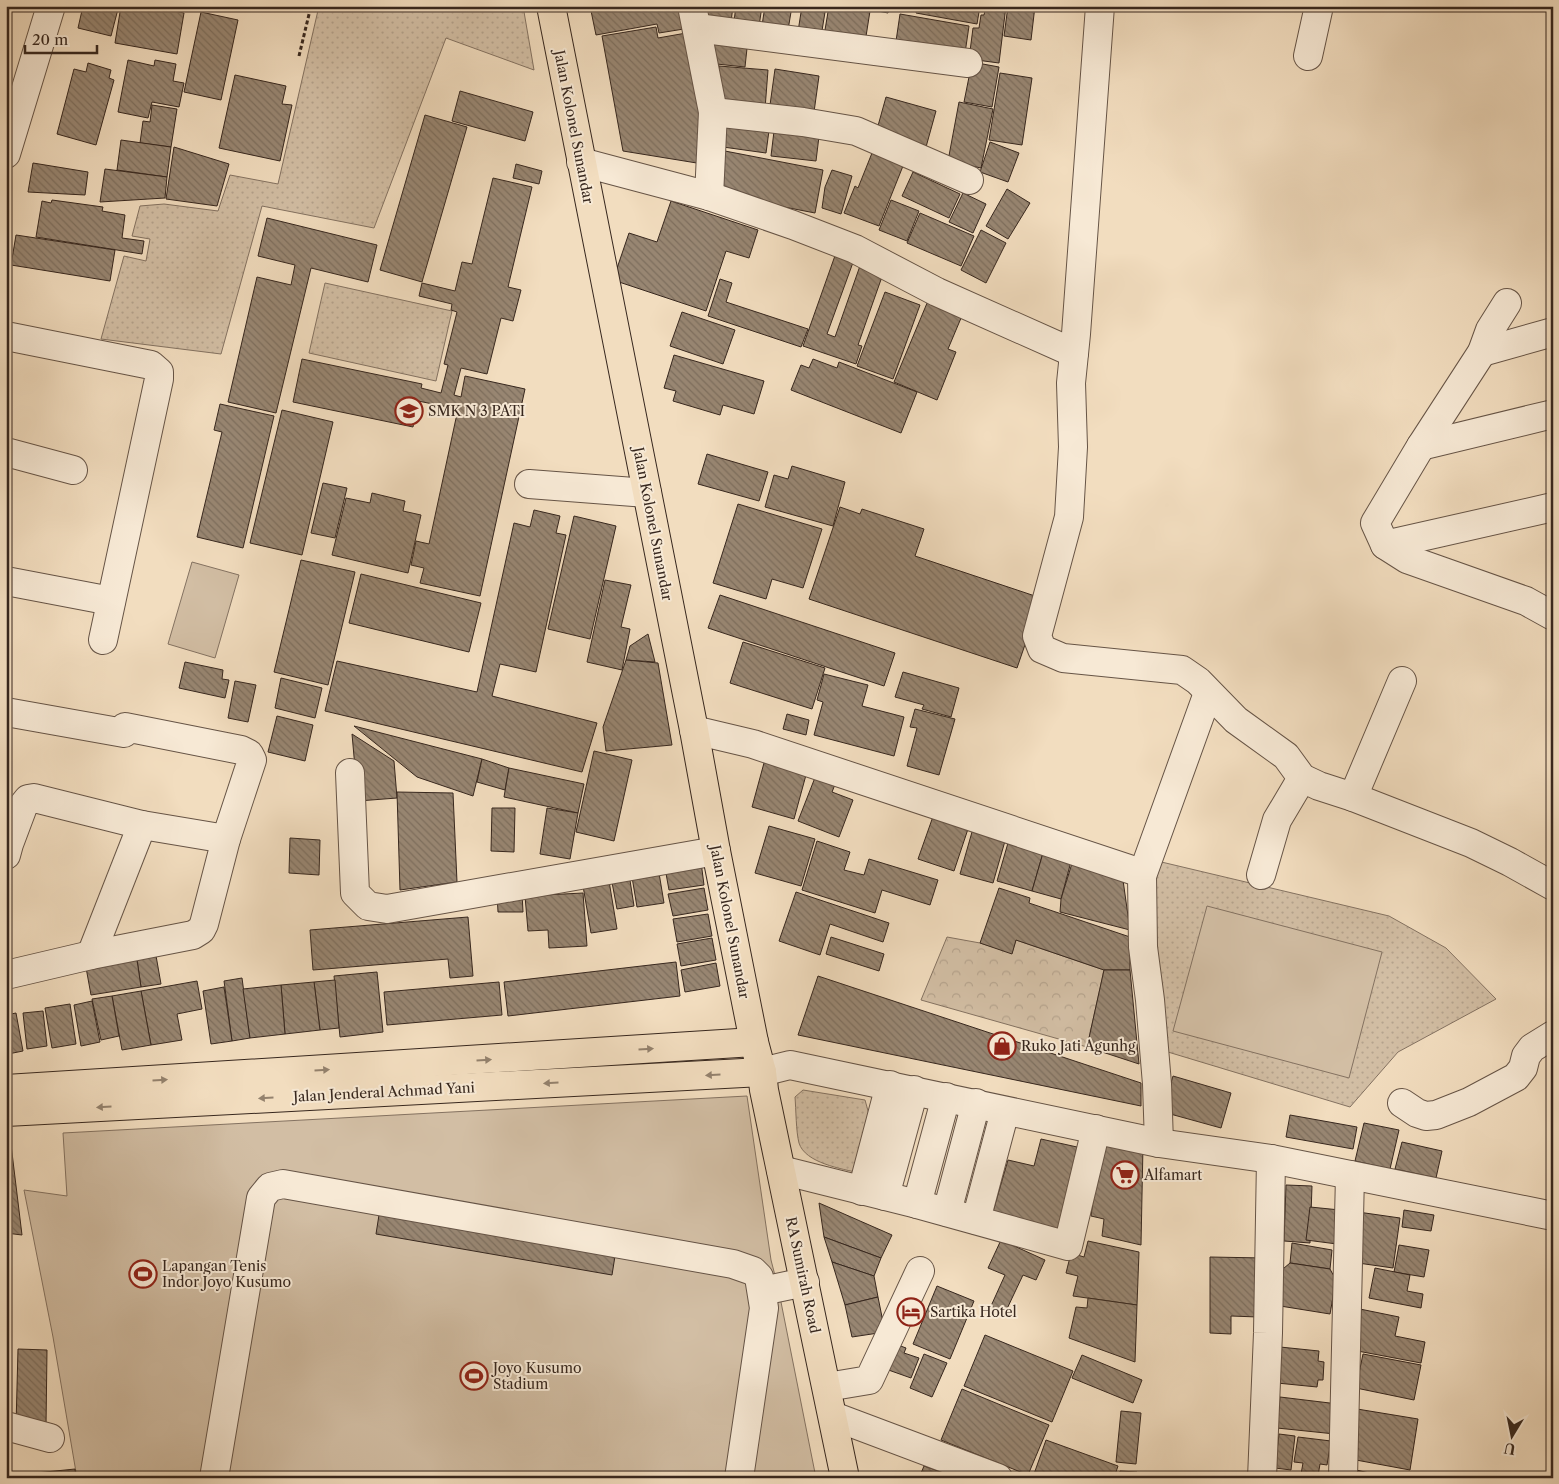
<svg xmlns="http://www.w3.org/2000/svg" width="1559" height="1484" viewBox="0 0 1559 1484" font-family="'Libre Caslon Text',serif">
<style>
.grass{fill:url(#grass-dots);stroke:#847261}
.forest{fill:url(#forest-crowns);stroke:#847261}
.garden{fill:#d2bea4;stroke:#847261}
.building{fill:url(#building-back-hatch);stroke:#37271e}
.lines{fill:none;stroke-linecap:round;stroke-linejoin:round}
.minor-casing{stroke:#665446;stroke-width:30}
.major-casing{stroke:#37271e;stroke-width:30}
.path{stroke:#37271e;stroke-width:3;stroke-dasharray:4 2.5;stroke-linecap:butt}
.minor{stroke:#f7e9d5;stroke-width:28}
.major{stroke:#f2ddbf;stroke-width:28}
.oneway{fill:#94826e}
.labels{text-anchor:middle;stroke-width:4;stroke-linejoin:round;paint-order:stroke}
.street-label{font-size:14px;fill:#37271e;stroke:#f7e9d5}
.poi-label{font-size:14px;fill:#37271e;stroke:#f7e9d5;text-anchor:start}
</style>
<defs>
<pattern id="grass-dots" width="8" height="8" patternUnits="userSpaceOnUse" patternTransform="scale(1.25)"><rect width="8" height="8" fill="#d2bea4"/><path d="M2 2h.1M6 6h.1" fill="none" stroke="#b5a38d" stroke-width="1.8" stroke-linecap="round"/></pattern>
<pattern id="forest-crowns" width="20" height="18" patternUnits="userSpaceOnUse" patternTransform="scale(1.25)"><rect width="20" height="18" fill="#d2bea4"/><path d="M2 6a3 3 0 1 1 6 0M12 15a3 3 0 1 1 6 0" fill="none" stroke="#b5a38d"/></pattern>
<pattern id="building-back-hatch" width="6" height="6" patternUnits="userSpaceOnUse" patternTransform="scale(1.25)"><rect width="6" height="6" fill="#988672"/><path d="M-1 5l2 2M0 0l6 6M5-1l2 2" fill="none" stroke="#7d6e5d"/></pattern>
</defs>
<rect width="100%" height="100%" fill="#f2ddbf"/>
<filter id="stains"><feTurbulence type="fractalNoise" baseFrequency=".004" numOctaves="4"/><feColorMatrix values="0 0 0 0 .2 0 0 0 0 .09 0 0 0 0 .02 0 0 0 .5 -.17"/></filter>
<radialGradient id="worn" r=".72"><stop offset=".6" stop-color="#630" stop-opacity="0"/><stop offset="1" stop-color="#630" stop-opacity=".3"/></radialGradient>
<g class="grass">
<path d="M319,6h204l11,64 -88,-32 -72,190 -112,-22 -41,148 -120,-15 23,-83 22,5 4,-22 -18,-3 8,-30 24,-2 54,7 12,-36 48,9z"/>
<path d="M325,283l127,28 -16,70 -127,-28z"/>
<path d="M1153,860l236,56 57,32 50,51 -98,53 -48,55 -192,-58z"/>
<path d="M803,1090l62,10 7,25 -12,48c-18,-4 -55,-10 -61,-30 -3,-11 -3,-34 -4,-46z"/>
</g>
<path class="forest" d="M947,937l33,6 32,10 4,-13 88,30 -17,77 -166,-47z"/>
<g class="garden">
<path d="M192,562l47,13 -24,83 -47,-14z"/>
<path d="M1207,906l175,46 -33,126 -176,-47z"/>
<path d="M747,1096l24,164 7,27 38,191h-739l-24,-141 -29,-147 43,6 -4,-63z"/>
</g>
<g class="building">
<path d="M83,6h26l9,3 -7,27 -33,-8z"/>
<path d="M121,6h42l4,1 -1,2 18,4 -7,41 -62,-11z"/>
<path d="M590,6h96l4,22 -31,5 -2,-9 -61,11z"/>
<path d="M701,6h32l-2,16 -32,-4z"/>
<path d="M736,6h26l-4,27 -25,-4z"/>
<path d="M765,6h27l-5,30 -26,-4z"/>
<path d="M802,6h24l-6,37 -23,-5z"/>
<path d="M829,6h10l31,5 -6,38 -41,-7z"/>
<path d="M852,6h37l-1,7z"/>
<path d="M917,6h63l-3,18 -61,-11z"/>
<path d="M986,6h20l-7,57 -30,-4 4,-31h6l2,-13h3z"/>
<path d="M1008,6h27l-4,34 -27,-4z"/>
<path d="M201,12l37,8 -17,80 -37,-8z"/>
<path d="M900,14l69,12 -5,34 -69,-12z"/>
<path d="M656,27l2,11 34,-6 17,133 -86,-14 -21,-115z"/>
<path d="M710,35l38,4 -3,28 -38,-4z"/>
<path d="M128,60l26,6 1,-6 21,4 -3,17 11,2 -5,24 -27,-5 -4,16 -30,-6z"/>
<path d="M972,62l27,5 -7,40 -28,-5z"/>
<path d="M88,63l23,7 -2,8 5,2 -18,65 -39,-11 17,-65 12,3z"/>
<path d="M719,66l49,4 -3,39 -49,-5z"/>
<path d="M775,69l44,7 -5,36 -44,-7z"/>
<path d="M1000,73l32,5 -10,67 -33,-5z"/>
<path d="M235,75l51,11 -4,18 10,1 -12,56 -61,-13z"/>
<path d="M460,91l73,21 -8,29 -73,-20z"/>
<path d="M886,97l50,14 -10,36 -50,-14z"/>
<path d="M959,102l34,7 -12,59 -33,-7z"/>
<path d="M152,105l25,4 -6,38 -31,-4 3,-22 7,1z"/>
<path d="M425,115l42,12 -45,155 -42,-12z"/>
<path d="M726,117l44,6 -4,30 -43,-6z"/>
<path d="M775,123l45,5 -4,33 -45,-5z"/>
<path d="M121,140l50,7 -4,30 -50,-7z"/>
<path d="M990,142l29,11 -11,29 -28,-10z"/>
<path d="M174,147l55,17 -12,42 -51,-7z"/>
<path d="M874,148l31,13 -26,65 -35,-13 11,-27 3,2z"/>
<path d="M725,151l98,19 -8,43 -98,-19z"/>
<path d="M33,163l55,9 -3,23 -57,-3z"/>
<path d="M516,164l26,7 -3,13 -26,-6z"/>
<path d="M105,169l62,8 -2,21 -65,4z"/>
<path d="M832,170l20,6 -11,38 -19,-6 3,-21z"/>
<path d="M913,172l47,22 -11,24 -47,-22z"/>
<path d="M493,178l39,9 -24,100 13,3 -8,31 -12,-3 -14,56 -26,-6 -7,27 7,2 4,-21 60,13 -45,207 -60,-13 4,-15 -13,-3 5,-24 13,3 29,-135 -40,-8 -5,26 -120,-25 9,-43 120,25 -1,4 20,5 7,-28 -4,-1 13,-52 -6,-2 1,-6 -33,-8 3,-13 33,8 7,-29 10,2z"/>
<path d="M1007,189l23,14 -22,36 -22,-13z"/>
<path d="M963,193l23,11 -13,29 -24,-11z"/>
<path d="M52,200l51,7 -1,4 23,4 -3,23 22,3 -2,13 -106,-17 6,-36 9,2z"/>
<path d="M891,200l28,11 -12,30 -28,-11z"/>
<path d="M671,201l87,29 -9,28 -23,-7 -20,60 -93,-31 16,-47 28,9z"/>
<path d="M920,213l54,23 -13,30 -54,-23z"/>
<path d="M267,218l110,27 -9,37 -57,-14 -35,145 -48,-11 29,-125 34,8 4,-20 -37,-9z"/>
<path d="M981,230l25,13 -20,40 -25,-13z"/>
<path d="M16,235l99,15 -5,31 -99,-16z"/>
<path d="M837,250l18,7 -28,77 8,3 26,-74 23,8 -26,74 4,1 -6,18 -53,-18z"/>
<path d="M720,279l12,4 -6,19 82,27 -7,18 -93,-31z"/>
<path d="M885,292l35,13 -27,74 -36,-13z"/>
<path d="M930,296l34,15 -16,38 8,3 -19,48 -43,-18z"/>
<path d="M682,312l53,18 -12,34 -53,-18z"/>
<path d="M674,355l90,26 -10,33 -31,-9 -3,10 -47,-14 3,-10 -12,-3z"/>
<path d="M813,359l24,9 2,-6 78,30 -16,41 -110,-43 10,-25 8,3z"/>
<path d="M220,404l54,12 -31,132 -46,-11 25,-105 -8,-2z"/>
<path d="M282,410l51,12 -31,133 -52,-12z"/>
<path d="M707,454l61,18 -9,29 -61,-17z"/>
<path d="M792,466l53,16 -12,44 -68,-19 9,-32 14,4z"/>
<path d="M323,483l24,5 -12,50 -24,-5z"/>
<path d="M372,493l33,8 -2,10 18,4 -13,58 -76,-18 14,-57 24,5z"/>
<path d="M738,504l84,25 -19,59 -31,-9 -6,20 -53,-16z"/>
<path d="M840,507l20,7 2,-5 62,20 -9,27 126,42 -24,70 -208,-69z"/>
<path d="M534,510l26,6 -4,17 10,2 -30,137 -36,-8 -8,32 105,27 -15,49 -257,-61 12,-50 140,31 37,-169 16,4z"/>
<path d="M574,516l42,10 -26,113 -42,-10z"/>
<path d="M301,560l54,12 -27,113 -54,-13z"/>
<path d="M361,574l120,29 -12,49 -120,-29z"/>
<path d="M605,580l26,5 -10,42 9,2 -8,41 -35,-8z"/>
<path d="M720,595l175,58 -11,33 -176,-58z"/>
<path d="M648,634l7,28 -29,-2 4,-14z"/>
<path d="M743,642l82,26 -13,41 -82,-26z"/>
<path d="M626,660l32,3 14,82 -66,6 -3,-24z"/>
<path d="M185,662l38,8 -1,9 7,1 -4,18 -46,-10z"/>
<path d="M903,672l56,16 -8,29 -29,-8 2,-4 -29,-8z"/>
<path d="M824,674l44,11 -6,21 42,11 -10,39 -80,-21 9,-33 -6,-2z"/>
<path d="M281,678l41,10 -7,30 -40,-10z"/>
<path d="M235,681l21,4 -8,37 -20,-4z"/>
<path d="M915,709l40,10 -16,56 -32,-9 10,-38 -7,-1z"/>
<path d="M787,714l22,6 -3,15 -23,-6z"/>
<path d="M277,716l36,9 -8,36 -37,-9z"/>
<path d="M354,726l128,33 -9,37 -56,-19z"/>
<path d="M352,734l42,27 3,37 -39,3z"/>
<path d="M594,751l38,9 -18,81 -38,-9z"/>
<path d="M767,752l42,12 -15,55 -42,-12z"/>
<path d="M482,759l27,9 -4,22 -28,-8z"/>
<path d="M509,768l75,16 -6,29 -74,-16z"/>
<path d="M816,775l20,7 -4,10 21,8 -14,37 -41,-16z"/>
<path d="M397,792l56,1 4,89 -57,8z"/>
<path d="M492,808h23l-1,44 -23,-1z"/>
<path d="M547,808l31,5 -8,46 -30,-5z"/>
<path d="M936,808l35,12 -17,51 -36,-12z"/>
<path d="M974,825l33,9 -14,49 -33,-9z"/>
<path d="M769,826l46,13 -14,47 -46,-13z"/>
<path d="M1010,836l35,10 -13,45 -35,-10z"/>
<path d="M290,838l30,2 -1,35 -30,-2z"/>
<path d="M817,841l33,11 -6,18 20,5 5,-16 69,21 -8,25 -48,-15 -7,23 -73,-23z"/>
<path d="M1045,846l28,8 -12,45 -29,-8z"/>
<path d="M1073,860l49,13 8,57 -70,-18 1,-13z"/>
<path d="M701,862l3,23 -35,5 -4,-22z"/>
<path d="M659,873l5,30 -27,4 -5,-30z"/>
<path d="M629,874l5,32 -17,3 -6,-32z"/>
<path d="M608,875l9,54 -26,4 -9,-53z"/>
<path d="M704,888l4,22 -35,6 -5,-22z"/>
<path d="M999,888l31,10 -1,5 101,34v33h-26l-88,-30 -4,14 -32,-11z"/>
<path d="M796,892l93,31 -6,19 -53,-18 -10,31 -41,-14z"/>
<path d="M497,893h25l1,19h-25z"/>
<path d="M583,893l4,53 -38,2 -1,-18 -20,1 -3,-35z"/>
<path d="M708,914l4,22 -35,6 -4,-23z"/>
<path d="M468,917l5,59 -23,2 -2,-19 -135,11 -3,-40z"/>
<path d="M831,937l53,17 -5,17 -53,-17z"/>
<path d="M712,938l4,22 -35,6 -4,-22z"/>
<path d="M155,950l6,34 -20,3 -5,-34z"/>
<path d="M136,953l5,34 -50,8 -6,-33z"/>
<path d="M676,962l4,34 -172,20 -4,-34z"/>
<path d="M716,963l4,23 -35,6 -4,-22z"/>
<path d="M1104,970h26l9,94 -52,-17z"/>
<path d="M377,972l6,60 -43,5 -6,-61z"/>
<path d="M818,976l323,107v23l-343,-71z"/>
<path d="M242,978l8,60 -18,3 -8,-60z"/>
<path d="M335,980l4,48 -19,2 -6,-48z"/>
<path d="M197,981l5,28 -25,5 5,26 -31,5 -10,-54z"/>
<path d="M314,982l6,48 -35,4 -4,-49z"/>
<path d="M499,982l3,33 -115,10 -3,-33z"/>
<path d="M281,985l4,49 -35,4 -7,-49z"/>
<path d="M224,987l8,54 -21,3 -8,-53z"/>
<path d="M141,991l10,54 -29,5 -10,-54z"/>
<path d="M112,996l7,40 -18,4 -9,-41z"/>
<path d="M92,1001l8,41 -19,4 -7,-41z"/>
<path d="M70,1004l6,40 -24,4 -7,-40z"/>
<path d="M43,1011l4,35 -20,3 -4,-36z"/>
<path d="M16,1013l7,38 -15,3 -2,-39z"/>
<path d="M1173,1076l58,17 -10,35 -58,-16z"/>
<path d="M1290,1115l67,12 -4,22 -67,-12z"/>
<path d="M6,1120h2l14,115 -16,-2z"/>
<path d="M1364,1123l35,7 -9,39 -35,-8z"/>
<path d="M1041,1139l36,8 -17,83 -68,-15 16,-55 26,6z"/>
<path d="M1101,1141l42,4 -2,100 -39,-9 2,-17 -13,-3z"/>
<path d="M1402,1142l40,9 -6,27 -41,-9z"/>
<path d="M1286,1185l26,1 -2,57 -26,-2z"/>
<path d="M819,1203l73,32 -11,23 -57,-21z"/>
<path d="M1310,1207l30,3 -3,34 -31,-4z"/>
<path d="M1404,1210l30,5 -3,16 -29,-4z"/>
<path d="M1358,1212l42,6 -7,50 -42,-6z"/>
<path d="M379,1215l236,41 -3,19 -236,-41z"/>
<path d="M824,1237l57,21 -7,18 -42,-14z"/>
<path d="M1001,1240l44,20 -9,20 -13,-5 -18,38 -14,-7 14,-31 -17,-7z"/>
<path d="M1088,1241l51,11 -2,53 -64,-9 5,-20 -12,-3 5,-20 13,4z"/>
<path d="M1292,1243l40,7 -2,19 -40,-6z"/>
<path d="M1399,1245l30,5 -5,27 -30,-5z"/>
<path d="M1210,1257l54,1 -6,59 -27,-1v18l-21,-1z"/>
<path d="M832,1262l42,14 4,21 -33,8z"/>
<path d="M1290,1263l40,6 6,11 -6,34 -56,-9 3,-31z"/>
<path d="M1375,1268l35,7 -3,16 16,3 -2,14 -52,-10z"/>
<path d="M937,1286l37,15 -24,58 -37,-15z"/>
<path d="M878,1297l7,35 -33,5 -7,-32z"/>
<path d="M1088,1298l49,7 -2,57 -66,-24 7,-31 11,1z"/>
<path d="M1355,1308l44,9 -4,19 30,6 -4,21 -74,-14z"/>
<path d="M985,1335l88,36 -21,51 -88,-36z"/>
<path d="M890,1342l16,6 -2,5 15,5 -8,20 -31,-11z"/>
<path d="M1280,1347l39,4 -1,10 6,1 -1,18h-5l-1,7 -40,-4z"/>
<path d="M6,1348h1l2,65 -3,-1z"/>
<path d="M18,1349l29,1 -1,76h-30z"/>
<path d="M924,1354l23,9 -15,34 -22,-9z"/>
<path d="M1363,1354l58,11 -7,35 -58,-12z"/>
<path d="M1082,1355l60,25 -9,23 -61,-25z"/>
<path d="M962,1389l87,36 -21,50 -87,-35z"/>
<path d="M1280,1397l58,7 -3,30 -58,-6z"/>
<path d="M1351,1408l67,11 -8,51 -54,-10 2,-12 -13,-2z"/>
<path d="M1121,1411l20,2 -5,51 -20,-2z"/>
<path d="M1279,1434l16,2 -4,34 -16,-2z"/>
<path d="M1298,1437l33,4 -4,24 -7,-1 -2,12 -17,-2 2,-11 -9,-1z"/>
<path d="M1046,1440l72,26 -4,12h-70l-10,-4z"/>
<path d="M924,1466l35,12h-40z"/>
<path d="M75,1469l1,9h-49l-1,-4z"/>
<path d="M1352,1469l39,9h-41z"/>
<path d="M1120,1471l17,1v6h-18z"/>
</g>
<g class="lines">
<g class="minor-casing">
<g id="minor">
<path d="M692,6l21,106 -4,84"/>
<path d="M1100,6l-24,328 -5,49 2,64 -4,70 -32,119 5,13 21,9 119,12 16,11 38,39 50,36 16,22 17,8 34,11 118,46 39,19 43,24"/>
<path d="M697,28l271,35"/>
<path d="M1308,56l11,-50"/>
<path d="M713,112l90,10 53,9 113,49"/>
<path d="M6,154l45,-148"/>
<path d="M581,162l128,34 84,29 62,24 82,43 137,61"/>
<path d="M1507,303l-17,27 -8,22 -61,94 -46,77 10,22 22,14 119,42 27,15"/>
<path d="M6,336l145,29 8,7v7l-56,261"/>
<path d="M1482,352l71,-20"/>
<path d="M1421,446l132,-32"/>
<path d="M6,452l67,18"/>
<path d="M529,484l118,9"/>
<path d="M1385,545l168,-38"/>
<path d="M6,581l105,20"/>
<path d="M6,712l118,21 1,-6 116,23 8,4 3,6 -26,79 -22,85 -3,6 -8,5 -102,20 -85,20"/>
<path d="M694,730l59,14 382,127 7,5 1,71 7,53 7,84 2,59"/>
<path d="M350,773l5,120 13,13 19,3 329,-58"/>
<path d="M1353,797l49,-116"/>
<path d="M6,855l3,-11 15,-40 4,-5 6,-1 108,27 84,14"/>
<path d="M1261,875l16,-55 25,-42"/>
<path d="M1142,876l66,-183"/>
<path d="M91,955l51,-130"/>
<path d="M762,1072l28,-7 369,78 112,16 282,57"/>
<path d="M1402,1103l15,10 9,3 10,-1 33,-13 47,-25 7,-9 3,-12 6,-8 21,-13"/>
<path d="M781,1170l136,34 151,42 28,-117"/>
<path d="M862,1191l28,-106"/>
<path d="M885,1196l29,-106"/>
<path d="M917,1204l29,-107"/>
<path d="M947,1212l29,-109"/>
<path d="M976,1220l29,-109"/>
<path d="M762,1291l43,-9"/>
<path d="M827,1387l42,-7 51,-109"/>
<path d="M833,1416l165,62"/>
<path d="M6,1426l44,12"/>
<path d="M214,1478l47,-280 9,-11 13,-3 450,80 20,7 6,6 5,31 -25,170"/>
<path d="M1262,1478l6,-145 3,-174"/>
<path d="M1343,1478l7,-303"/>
</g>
</g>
<g class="major-casing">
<g id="major">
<path d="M551,6l143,724 22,121 38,191 8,30 2,18 81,388"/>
<path d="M6,1089l748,-47"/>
<path d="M6,1112l756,-40"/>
</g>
</g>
<path class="path" d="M299,56l12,-50"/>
<use href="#minor" class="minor"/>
<use href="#major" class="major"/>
</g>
<defs><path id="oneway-solid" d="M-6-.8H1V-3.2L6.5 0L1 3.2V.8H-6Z" transform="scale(1.25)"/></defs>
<g class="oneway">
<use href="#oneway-solid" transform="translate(646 1049) rotate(-4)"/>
<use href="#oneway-solid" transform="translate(484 1060) rotate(-4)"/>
<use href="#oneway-solid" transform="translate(322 1070) rotate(-4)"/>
<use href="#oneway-solid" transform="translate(713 1075) rotate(177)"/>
<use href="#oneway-solid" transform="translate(160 1080) rotate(-4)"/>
<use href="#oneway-solid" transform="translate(551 1083) rotate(177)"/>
<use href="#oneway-solid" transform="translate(266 1098) rotate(177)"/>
<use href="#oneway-solid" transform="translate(104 1107) rotate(177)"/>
</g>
<defs>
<g id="school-ring" transform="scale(1.4375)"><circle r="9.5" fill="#f7e9d5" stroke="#8f2418" stroke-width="1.5"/><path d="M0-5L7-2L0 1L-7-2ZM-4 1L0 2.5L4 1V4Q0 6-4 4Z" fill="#8f2418"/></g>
<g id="shop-ring" transform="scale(1.4375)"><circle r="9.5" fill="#f7e9d5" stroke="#8f2418" stroke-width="1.5"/><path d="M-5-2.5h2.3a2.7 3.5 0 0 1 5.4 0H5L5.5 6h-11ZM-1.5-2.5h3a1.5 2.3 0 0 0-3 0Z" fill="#8f2418"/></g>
<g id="supermarket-ring" transform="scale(1.4375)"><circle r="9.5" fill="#f7e9d5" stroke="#8f2418" stroke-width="1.5"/><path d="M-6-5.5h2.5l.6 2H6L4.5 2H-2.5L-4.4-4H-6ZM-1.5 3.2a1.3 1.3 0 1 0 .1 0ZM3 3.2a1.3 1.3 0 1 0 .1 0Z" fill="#8f2418"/></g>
<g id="stadium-ring" transform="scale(1.4375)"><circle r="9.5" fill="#f7e9d5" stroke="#8f2418" stroke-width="1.5"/><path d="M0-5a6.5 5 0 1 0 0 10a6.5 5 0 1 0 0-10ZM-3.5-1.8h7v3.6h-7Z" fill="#8f2418"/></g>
<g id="hotel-ring" transform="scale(1.4375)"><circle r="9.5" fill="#f7e9d5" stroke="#8f2418" stroke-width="1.5"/><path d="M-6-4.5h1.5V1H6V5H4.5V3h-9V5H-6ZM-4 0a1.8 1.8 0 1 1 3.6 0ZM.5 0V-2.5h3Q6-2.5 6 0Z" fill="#8f2418"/></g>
</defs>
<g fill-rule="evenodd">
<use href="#school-ring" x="409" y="411"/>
<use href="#shop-ring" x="1002" y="1046"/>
<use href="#supermarket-ring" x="1125" y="1175"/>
<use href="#stadium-ring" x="143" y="1274"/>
<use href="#hotel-ring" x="911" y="1312"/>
<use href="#stadium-ring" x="474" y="1376"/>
</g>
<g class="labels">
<g class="street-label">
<text transform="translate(574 127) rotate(79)" y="5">Jalan Kolonel Sunandar</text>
<text transform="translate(653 524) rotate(79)" y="5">Jalan Kolonel Sunandar</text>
<text transform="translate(730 922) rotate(79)" y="5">Jalan Kolonel Sunandar</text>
<text transform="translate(384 1092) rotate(-3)" y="5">Jalan Jenderal Achmad Yani</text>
<text transform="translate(803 1275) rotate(78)" y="5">RA Sumirah Road</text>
</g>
<g class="poi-label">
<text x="428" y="416">SMK N 3 PATI</text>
<text x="1021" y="1051">Ruko Jati Agunhg</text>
<text x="1144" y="1180">Alfamart</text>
<text x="162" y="1271">Lapangan Tenis<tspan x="162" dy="16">Indor Joyo Kusumo</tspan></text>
<text x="930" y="1317">Sartika Hotel</text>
<text x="493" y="1373">Joyo Kusumo<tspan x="493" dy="16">Stadium</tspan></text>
</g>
</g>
<rect width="1559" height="1484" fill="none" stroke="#f2ddbf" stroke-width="25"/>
<rect x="8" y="8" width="1544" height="1469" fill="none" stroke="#37271e" stroke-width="2.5"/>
<rect x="12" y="12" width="1534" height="1459" fill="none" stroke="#37271e"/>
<g transform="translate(1512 1436) rotate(190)" stroke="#f7e9d5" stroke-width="4" paint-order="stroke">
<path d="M0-4L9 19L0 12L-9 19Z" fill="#37271e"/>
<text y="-8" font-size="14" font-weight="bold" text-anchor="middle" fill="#37271e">U</text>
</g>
<path d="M25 45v8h72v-8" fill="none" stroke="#37271e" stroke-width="2.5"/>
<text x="32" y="45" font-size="15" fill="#37271e" stroke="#f7e9d5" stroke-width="4" paint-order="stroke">20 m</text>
<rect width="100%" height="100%" filter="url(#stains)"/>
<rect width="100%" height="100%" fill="url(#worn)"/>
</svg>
